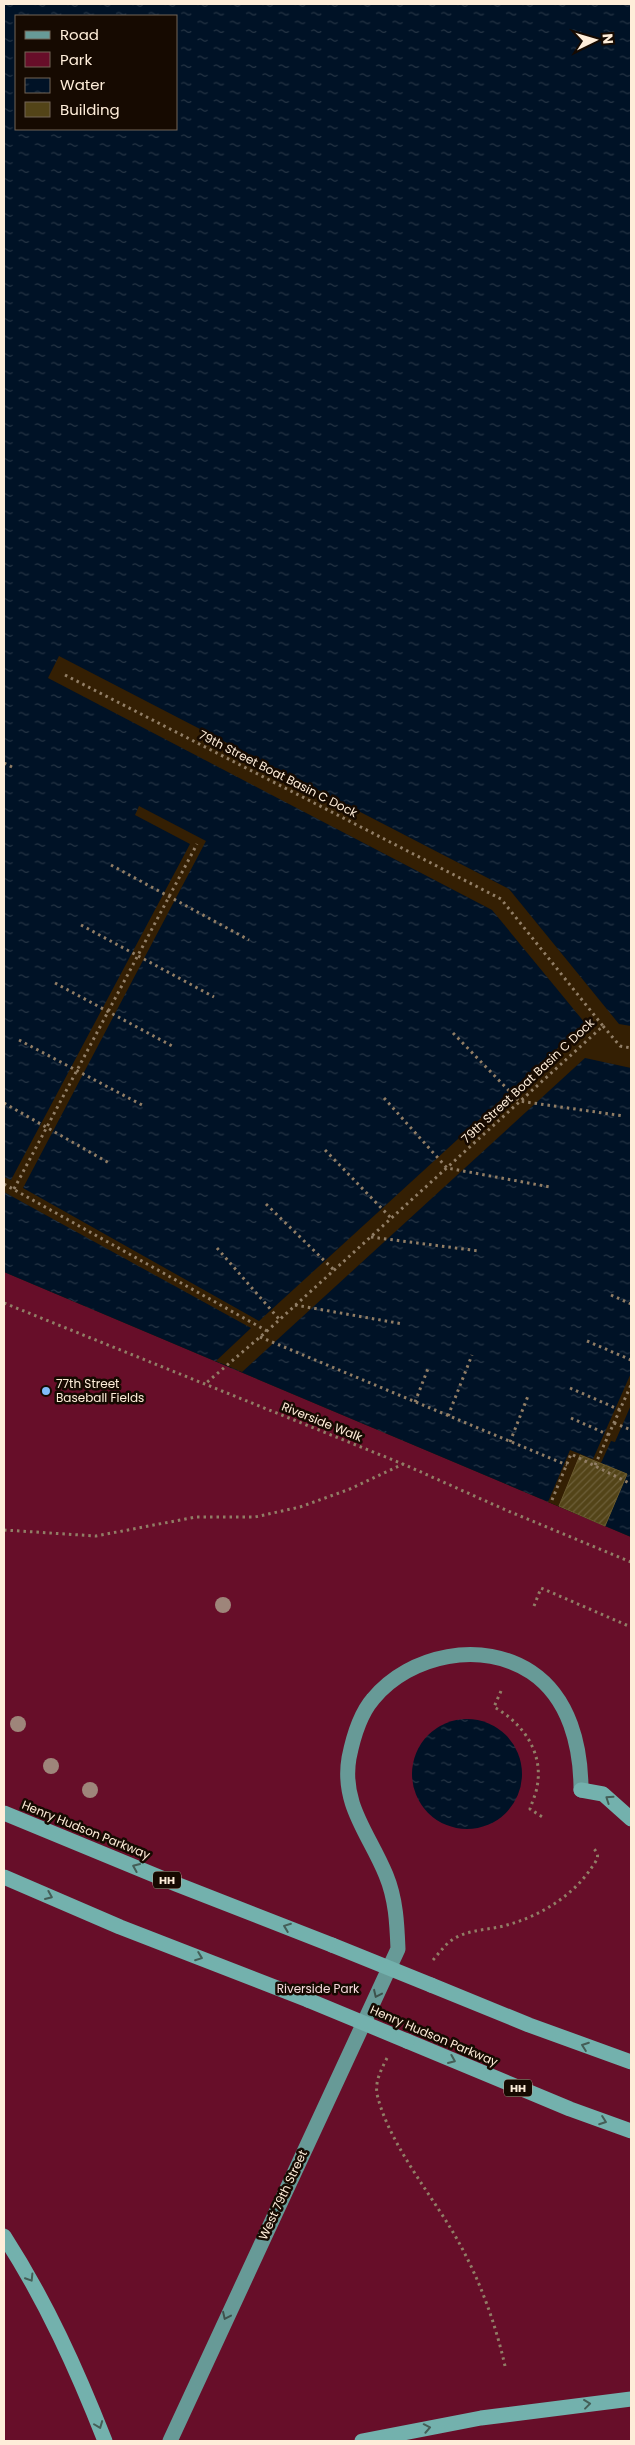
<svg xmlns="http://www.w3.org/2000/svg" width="635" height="2445" viewBox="0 0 635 2445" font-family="Poppins,sans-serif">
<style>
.green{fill:#670e29}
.water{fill:url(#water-ripples);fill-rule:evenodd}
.pier{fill:#341f03}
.building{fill:url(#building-hatch);stroke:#695a2e}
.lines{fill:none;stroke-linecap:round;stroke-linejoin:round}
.path{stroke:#917e66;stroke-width:3;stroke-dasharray:2.5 4;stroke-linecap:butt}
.major{stroke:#679a97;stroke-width:15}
.highway{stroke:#73b1ad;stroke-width:15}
.highway-bridge{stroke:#73b1ad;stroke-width:15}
.tree{fill:#9e857a}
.oneway{stroke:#445e57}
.oneway2{stroke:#3e524c}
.poi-dot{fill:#81bcfa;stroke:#160a01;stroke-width:2}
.labels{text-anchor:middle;stroke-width:5;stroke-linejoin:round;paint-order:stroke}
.shield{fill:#160a01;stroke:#b8a998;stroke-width:1}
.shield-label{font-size:11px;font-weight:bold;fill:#feedd9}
.street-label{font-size:12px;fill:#feedd9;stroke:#160a01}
.poi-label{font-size:12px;fill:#feedd9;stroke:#160a01;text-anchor:start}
.park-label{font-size:12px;fill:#f4d8db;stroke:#160a01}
</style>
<defs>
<pattern id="water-ripples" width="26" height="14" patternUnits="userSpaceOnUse" patternTransform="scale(1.25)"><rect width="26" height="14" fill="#001226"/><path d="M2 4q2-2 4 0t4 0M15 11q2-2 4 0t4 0" fill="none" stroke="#263545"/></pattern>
<pattern id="building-hatch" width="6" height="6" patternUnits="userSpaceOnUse" patternTransform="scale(1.25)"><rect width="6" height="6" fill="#534418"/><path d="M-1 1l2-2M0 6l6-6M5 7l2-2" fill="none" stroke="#6d5f39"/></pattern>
</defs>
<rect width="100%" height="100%" fill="#341f03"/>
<path class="green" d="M4,1272l627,265v904h-627z"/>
<g class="water">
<path d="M4,4h627v1533l-627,-265zM16,16h160v113h-160z"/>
<circle cx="467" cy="1774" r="55"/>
</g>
<g class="pier">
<path d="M59,656l450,233 110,135 12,2v42l-46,-10 -343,314 -26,-11 35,-33 -247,-136v-15l7,3 179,-336 -55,-29 4,-9 67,35 -183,347 236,133 326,-298 -93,-113 -444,-232z"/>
<path d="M631,1373v32l-16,37 -4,-1 -10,22 26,11 -22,52 -57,-24 22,-52 23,9z"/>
</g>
<path class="building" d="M580,1455l47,19 -22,52 -46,-20z"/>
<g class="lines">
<g class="path">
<path d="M65,675l436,224 102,127 -336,305 -62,53"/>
<path d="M4,763l10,5"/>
<path d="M111,865l138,75"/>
<path d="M81,925l133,72"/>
<path d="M55,983l119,64"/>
<path d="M603,1026l17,20 11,2"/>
<path d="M453,1033l66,68 105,15"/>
<path d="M19,1040l123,65"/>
<path d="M384,1098l63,70 103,19"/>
<path d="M4,1103l105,60"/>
<path d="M325,1150l66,68"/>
<path d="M4,1184l263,147"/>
<path d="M14,1189l183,-345"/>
<path d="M266,1204l68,66"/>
<path d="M371,1237l108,14"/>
<path d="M217,1248l62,71"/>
<path d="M611,1295l20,9"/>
<path d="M4,1303l399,161 105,47 123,51"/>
<path d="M295,1305l108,19"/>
<path d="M260,1337l307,128"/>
<path d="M587,1341l44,19"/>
<path d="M570,1388l50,22"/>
<path d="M415,1402l14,-36"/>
<path d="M448,1416l24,-61"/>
<path d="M571,1418l38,17"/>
<path d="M614,1423l17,7"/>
<path d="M510,1442l18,-46"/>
<path d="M595,1465l36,-80"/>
<path d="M552,1500l19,-46 60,30"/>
<path d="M4,1530l92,6 100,-19h59l45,-10 50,-18 53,-25"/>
<path d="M534,1606l7,-18 90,39"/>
<path d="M501,1691l-7,16c29,16 50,46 43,80 -1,7 -5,15 -7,22l14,9"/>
<path d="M433,1960c7,-8 13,-17 22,-22 16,-9 35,-8 52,-13 33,-9 66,-29 85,-58 5,-7 9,-12 1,-19"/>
<path d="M387,2058c-6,12 -12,23 -10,36 10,44 48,93 71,130 27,43 46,93 57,142"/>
</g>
<path class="major" d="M170,2441l228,-492c-1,-25 -2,-50 -12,-74 -16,-40 -45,-70 -37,-117 4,-20 11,-44 24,-59 37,-45 110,-59 158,-27 39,26 50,75 50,118"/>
<g class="highway">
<path d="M581,1790l22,4 28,25"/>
<path d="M4,1813l172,71 156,61"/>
<path d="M4,1877l116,50 188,73"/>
<path d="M431,1985l98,40 102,37"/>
<path d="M407,2041l163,68 61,22"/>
<path d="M4,2236c42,65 73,134 101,205"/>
<path d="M362,2441l119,-23 150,-19"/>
</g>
<g class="highway-bridge">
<path d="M332,1945l99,40"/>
<path d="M308,2000l99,41"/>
</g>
</g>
<g class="tree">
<circle cx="223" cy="1605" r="8"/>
<circle cx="18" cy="1724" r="8"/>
<circle cx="51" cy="1766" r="8"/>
<circle cx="90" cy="1790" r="8"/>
</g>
<defs><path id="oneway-chevron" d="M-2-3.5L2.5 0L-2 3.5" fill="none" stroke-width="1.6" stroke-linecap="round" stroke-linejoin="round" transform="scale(1.25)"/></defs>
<g class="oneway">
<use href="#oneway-chevron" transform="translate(609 1799) rotate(-146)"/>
<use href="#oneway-chevron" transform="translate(136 1867) rotate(-157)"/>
<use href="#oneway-chevron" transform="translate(49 1896) rotate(23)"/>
<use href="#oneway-chevron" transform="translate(287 1927) rotate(-159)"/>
<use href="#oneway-chevron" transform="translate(199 1957) rotate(21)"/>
<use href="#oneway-chevron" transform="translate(585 2046) rotate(-160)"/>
<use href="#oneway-chevron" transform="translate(452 2060) rotate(23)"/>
<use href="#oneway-chevron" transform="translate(603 2121) rotate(20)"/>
<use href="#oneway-chevron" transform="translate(30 2278) rotate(58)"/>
<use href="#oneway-chevron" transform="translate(587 2404) rotate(-7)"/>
<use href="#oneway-chevron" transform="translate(99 2425) rotate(69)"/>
<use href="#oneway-chevron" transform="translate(427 2428) rotate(-11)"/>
</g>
<g class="oneway2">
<use href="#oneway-chevron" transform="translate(377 1994) rotate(115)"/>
<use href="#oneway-chevron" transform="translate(226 2316) rotate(115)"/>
</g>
<circle class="poi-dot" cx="46" cy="1391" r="5"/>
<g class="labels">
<g class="shield">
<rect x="153" y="1871.5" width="28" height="17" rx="4"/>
<rect x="504" y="2079.5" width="28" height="17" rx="4"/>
</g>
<g class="shield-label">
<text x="167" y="1884">HH</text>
<text x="518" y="2092">HH</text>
</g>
<g class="street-label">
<text transform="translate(278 774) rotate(27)" y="4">79th Street Boat Basin C Dock</text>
<text transform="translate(528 1081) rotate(-43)" y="4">79th Street Boat Basin C Dock</text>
<text transform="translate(322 1422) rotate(22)" y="4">Riverside Walk</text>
<text transform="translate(86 1830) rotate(22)" y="4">Henry Hudson Parkway</text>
<text transform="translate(434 2036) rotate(23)" y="4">Henry Hudson Parkway</text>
<text transform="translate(283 2195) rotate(-65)" y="4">West 79th Street</text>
</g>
<g class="poi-label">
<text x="56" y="1388">77th Street<tspan x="56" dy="14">Baseball Fields</tspan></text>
</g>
<g class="park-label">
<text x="318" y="1993">Riverside Park</text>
</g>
</g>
<rect width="635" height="2445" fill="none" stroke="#feedd9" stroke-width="10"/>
<rect x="15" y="15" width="162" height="115" fill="#160a01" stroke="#736557"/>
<rect x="25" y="31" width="25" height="8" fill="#679a97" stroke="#736557"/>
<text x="60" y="40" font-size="15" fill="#feedd9">Road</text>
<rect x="25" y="52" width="25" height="15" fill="#670e29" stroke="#736557"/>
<text x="60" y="65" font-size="15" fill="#feedd9">Park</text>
<rect x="25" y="78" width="25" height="15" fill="url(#water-ripples)" stroke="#736557"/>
<text x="60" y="90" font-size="15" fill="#feedd9">Water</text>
<rect x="25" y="102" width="25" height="15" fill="#534418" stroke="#736557"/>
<text x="60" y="115" font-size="15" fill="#feedd9">Building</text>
<g transform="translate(595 40) rotate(85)" stroke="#160a01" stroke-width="4" paint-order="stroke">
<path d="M0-4L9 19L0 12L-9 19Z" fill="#feedd9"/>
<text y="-8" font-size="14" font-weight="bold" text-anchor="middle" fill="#feedd9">N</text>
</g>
</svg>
